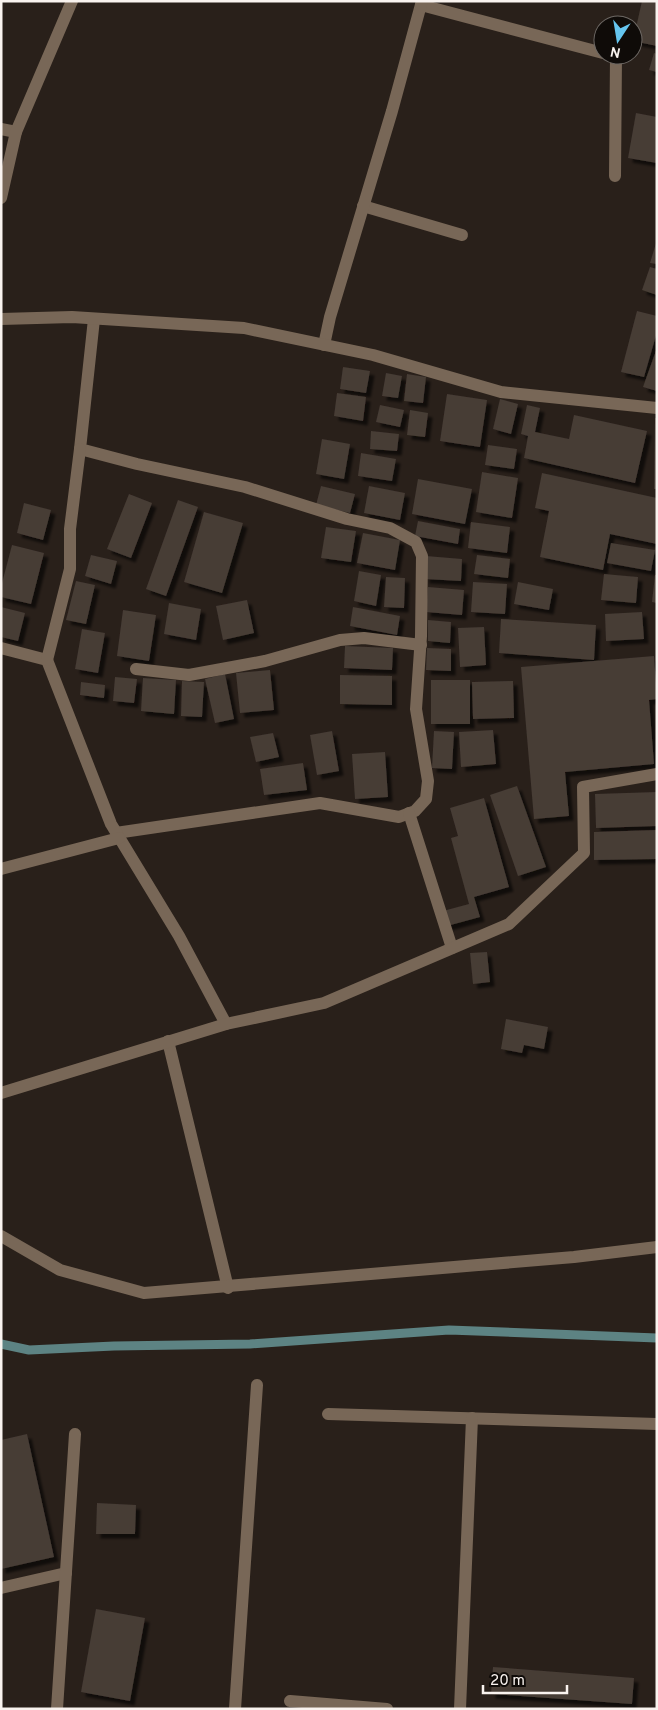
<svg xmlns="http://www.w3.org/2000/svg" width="658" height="1710" viewBox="0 0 658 1710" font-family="Overpass,sans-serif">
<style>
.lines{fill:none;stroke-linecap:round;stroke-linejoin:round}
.stream{stroke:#5d8383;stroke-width:9}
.building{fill:#463c35;filter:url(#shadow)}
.minor{stroke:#786757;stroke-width:12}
.tertiary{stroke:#786757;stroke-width:12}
</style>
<defs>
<filter id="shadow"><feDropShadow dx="4.5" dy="4.5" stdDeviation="1" flood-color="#0009"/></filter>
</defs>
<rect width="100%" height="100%" fill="#29201a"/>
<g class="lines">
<path class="stream" d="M1,1344l28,6 85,-4 136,-2 199,-14 208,8"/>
</g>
<g class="building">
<path d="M642,1h15v45l-24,-5z"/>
<path d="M654,53l3,1v18l-8,-2z"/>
<path d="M636,113l21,4v46l-29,-5z"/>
<path d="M657,240v24l-7,-1z"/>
<path d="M650,267l7,2v26l-15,-5z"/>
<path d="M637,311l20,5v16l-13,45 -23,-5z"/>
<path d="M657,348v43l-14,-4z"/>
<path d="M343,367l27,4 -4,22 -26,-4z"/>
<path d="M386,373l16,3 -4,22 -16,-2z"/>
<path d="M407,374l19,3 -3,26 -19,-2z"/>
<path d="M337,393l29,4 -3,24 -29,-5z"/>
<path d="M447,394l40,6 -7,47 -40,-6z"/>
<path d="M500,399l18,5 -7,30 -18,-5z"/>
<path d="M380,405l24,5 -4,17 -24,-5z"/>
<path d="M527,405l13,3 -5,24 34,7 5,-24 73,16 -12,52 -111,-25 4,-22 -7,-2z"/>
<path d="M410,410l18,3 -3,24 -18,-2z"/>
<path d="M655,418h2v71h-3z"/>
<path d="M371,431l28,3 -2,17 -27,-2z"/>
<path d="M322,439l28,5 -6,35 -28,-5z"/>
<path d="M488,445l29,4 -3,20 -29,-4z"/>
<path d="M361,453l35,6 -4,22 -34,-5z"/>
<path d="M482,472l36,6 -6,40 -36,-6z"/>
<path d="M542,473l115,25v46l-47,-10 -7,36 -63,-13 9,-46 -14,-3z"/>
<path d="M418,479l54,10 -7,35 -53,-10z"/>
<path d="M321,486l34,8 -5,19 -34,-8z"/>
<path d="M369,486l36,7 -5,27 -36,-7z"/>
<path d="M129,494l23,9 -21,55 -24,-9z"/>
<path d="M178,500l20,7 -32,89 -20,-7z"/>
<path d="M24,503l27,7 -8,30 -26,-7z"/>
<path d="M204,512l39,11 -21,70 -38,-11z"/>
<path d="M418,521l42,8 -2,15 -43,-8z"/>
<path d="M471,522l39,5 -3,26 -39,-5z"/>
<path d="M326,527l30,4 -5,31 -30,-4z"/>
<path d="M363,533l37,7 -5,30 -38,-7z"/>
<path d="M611,543l44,7 -4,21 -44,-8z"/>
<path d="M12,545l32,8 -13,51 -30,-7v-10z"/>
<path d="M91,555l26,6 -6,23 -26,-8z"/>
<path d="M477,555l33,4 -2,19 -34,-4z"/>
<path d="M426,556l36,3 -1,22 -36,-2z"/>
<path d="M359,571l22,4 -5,31 -22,-5z"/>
<path d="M604,574l34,3 -2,26 -35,-3z"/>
<path d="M655,575h2v28l-5,-1z"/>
<path d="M386,577l19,1 -1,30 -20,-1z"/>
<path d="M76,581l19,4 -9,39 -20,-4z"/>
<path d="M473,582l34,2 -2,30 -34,-2z"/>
<path d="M518,582l35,7 -4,21 -35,-6z"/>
<path d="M428,587l36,3 -2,25 -36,-3z"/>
<path d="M247,600l7,33 -31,7 -7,-34z"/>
<path d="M169,603l32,6 -5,31 -32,-6z"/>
<path d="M1,607l24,6 -7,28 -17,-4z"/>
<path d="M353,607l47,9 -3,19 -47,-9z"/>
<path d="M123,610l33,5 -7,46 -32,-5z"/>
<path d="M642,612l2,27 -38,2 -1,-27z"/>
<path d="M501,619l95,6 -2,35 -95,-7z"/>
<path d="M428,620l23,2 -1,21 -22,-2z"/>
<path d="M484,627l2,38 -26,2 -2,-39z"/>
<path d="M82,629l23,4 -7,40 -23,-4z"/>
<path d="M345,646l48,2 -1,22 -48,-2z"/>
<path d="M427,648l24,1v22l-25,-1z"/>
<path d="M654,656l3,43 -8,1 5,64 -89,8 4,44 -35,3 -13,-152z"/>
<path d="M270,670l4,40 -34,3 -4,-40z"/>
<path d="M225,674l9,45 -19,4 -10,-44z"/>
<path d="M340,675l52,1v29l-52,-1z"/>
<path d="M115,677l22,2 -3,24 -21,-2z"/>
<path d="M143,678l33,2 -2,34 -33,-3z"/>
<rect x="431" y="680" width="39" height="44"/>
<path d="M182,681l22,1 -2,35 -21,-1z"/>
<path d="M513,681l1,37 -41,1 -1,-37z"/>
<path d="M81,682l24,3 -1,13 -24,-3z"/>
<path d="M493,730l3,34 -35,3 -2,-35z"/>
<path d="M332,731l7,40 -22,4 -7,-40z"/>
<path d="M434,731l20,1 -2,37 -20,-1z"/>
<path d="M273,733l6,24 -23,5 -6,-25z"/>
<path d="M385,752l3,45 -33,2 -3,-45z"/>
<path d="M303,763l4,27 -43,5 -4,-26z"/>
<path d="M517,786l29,81 -28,9 -28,-81z"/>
<path d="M657,792v34l-61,2 -1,-34z"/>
<path d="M484,798l25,89 -35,10 6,20 -33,9 -4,-15 26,-7 -18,-66 7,-2 -8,-28z"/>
<path d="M657,830v29l-63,1v-28z"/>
<path d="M487,952l3,30 -17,2 -3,-31z"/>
<path d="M506,1019l42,8 -4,22 -20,-4 -2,8 -21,-4z"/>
<path d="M27,1434l27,123 -53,12v-129z"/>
<path d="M97,1503l39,2 -1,29h-39z"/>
<path d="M96,1609l49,9 -15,83 -49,-9z"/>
<path d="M493,1667l141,11 -2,26 -141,-10z"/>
</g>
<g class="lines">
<g class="minor">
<path d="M421,5l182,48"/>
<path d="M612,55l4,1 -1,120"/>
<path d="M1,129l15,3"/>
<path d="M363,206l99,29"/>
<path d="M94,319l-14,130 57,15 108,23 102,32 43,9 26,14 6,14 -1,80 -5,73 12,72 -2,18 -11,12 -16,6 -79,-14 -204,30"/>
<path d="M324,345l6,-28 62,-206 30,-110"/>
<path d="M1,648l46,12 64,164 68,112 47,88"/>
<path d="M47,660l23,-91v-40l10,-80"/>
<path d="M136,669l53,6 76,-14 75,-21 24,-2 57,7"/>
<path d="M409,813l43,135"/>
<path d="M1,869l118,-31"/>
<path d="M168,1041l60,247"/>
<path d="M1,1093l225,-69 98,-21 185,-79 75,-71 -1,-66 74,-13"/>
<path d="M1,1236l59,34 84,23 430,-36 83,-10"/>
<path d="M328,1414l329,10"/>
<path d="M1,1588l65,-15"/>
<path d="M290,1701l97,8"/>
<path d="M57,1709l18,-275"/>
<path d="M235,1709l22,-324"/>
<path d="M460,1709l12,-291"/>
</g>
<g class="tertiary">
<path d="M1,198l15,-66 56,-131"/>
<path d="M1,319l71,-2 172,11 129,27 128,37 156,16"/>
</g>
</g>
<rect width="658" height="1710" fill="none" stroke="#f9f3ef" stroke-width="5"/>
<g transform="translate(618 40) rotate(192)"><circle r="24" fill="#0f0b08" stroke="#6d6864"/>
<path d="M0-4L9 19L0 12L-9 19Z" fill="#65c5ee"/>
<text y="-8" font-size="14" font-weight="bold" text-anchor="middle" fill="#f9f3ef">N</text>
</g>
<path d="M483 1685v8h84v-8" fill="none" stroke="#f9f3ef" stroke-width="2.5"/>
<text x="490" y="1685" font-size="15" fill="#f9f3ef" stroke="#0f0b08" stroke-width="4" paint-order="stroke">20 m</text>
</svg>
